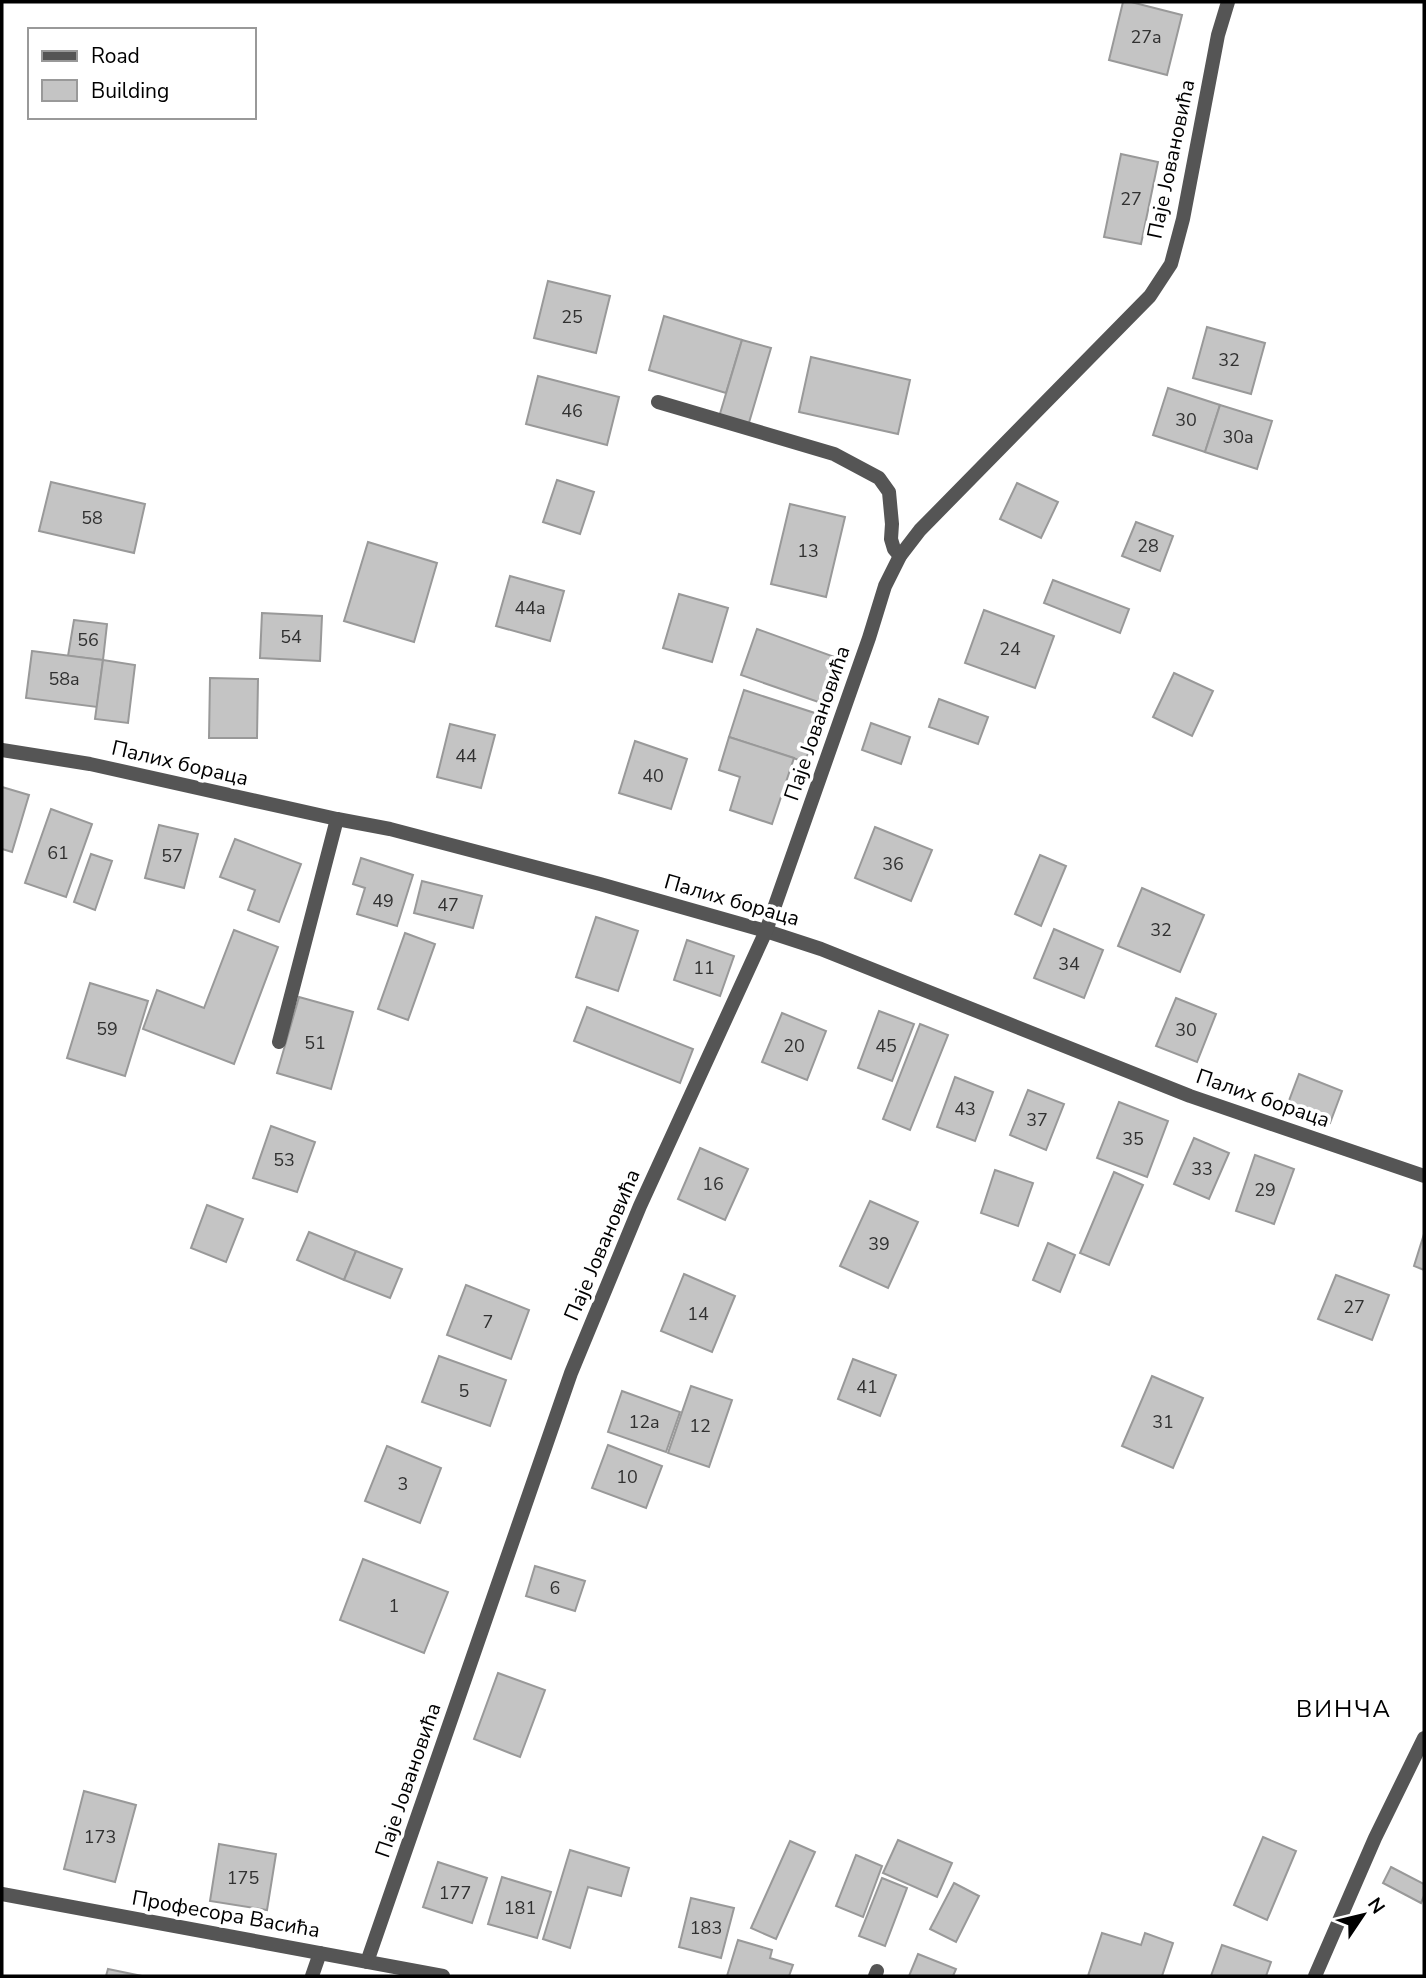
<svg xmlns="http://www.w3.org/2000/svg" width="1426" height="1978" viewBox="0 0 1426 1978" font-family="'Nunito Sans',sans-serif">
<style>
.building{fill:#c4c4c4;stroke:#999;stroke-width:2}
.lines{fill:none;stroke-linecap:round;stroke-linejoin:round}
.service{stroke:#555;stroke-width:14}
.minor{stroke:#555;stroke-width:14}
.tertiary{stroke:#555;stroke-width:14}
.labels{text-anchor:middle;stroke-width:7;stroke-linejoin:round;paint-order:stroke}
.number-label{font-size:18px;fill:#313131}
.street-label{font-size:21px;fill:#000;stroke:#fff}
.quarter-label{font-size:24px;letter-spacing:2px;fill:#000;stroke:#fff}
</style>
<rect width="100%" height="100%" fill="#fff"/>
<g class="building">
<path d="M1123,2h8l51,13 -15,60 -58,-15z"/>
<path d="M1121,154l37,8 -17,82 -37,-7z"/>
<path d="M548,281l62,15 -14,57 -62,-15z"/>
<path d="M664,316l78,24 -16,53 -77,-23z"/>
<path d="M1207,327l58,16 -14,51 -58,-16z"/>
<path d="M742,340l29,8 -23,78 -29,-9z"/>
<path d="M811,357l99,23 -12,54 -99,-22z"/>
<path d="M538,376l81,21 -12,48 -81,-21z"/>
<path d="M1168,388l52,17 -15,47 -52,-17z"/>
<path d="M1220,405l52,16 -15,48 -52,-17z"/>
<path d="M557,480l37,12 -14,42 -37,-12z"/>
<path d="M51,482l94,22 -11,49 -95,-22z"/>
<path d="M1017,483l41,19 -17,36 -41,-19z"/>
<path d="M790,504l55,13 -19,80 -55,-13z"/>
<path d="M1136,522l37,14 -13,35 -38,-15z"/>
<path d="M368,542l69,21 -23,79 -70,-21z"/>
<path d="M510,576l54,15 -14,50 -54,-15z"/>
<path d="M1053,580l76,29 -9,24 -76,-30z"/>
<path d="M679,594l49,14 -16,54 -49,-14z"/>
<path d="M984,610l70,26 -19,52 -70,-25z"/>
<path d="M262,613l60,3 -2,45 -60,-3z"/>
<path d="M74,620l33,4 -4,36 -35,-4z"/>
<path d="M757,629l86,31 -16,45 -86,-30z"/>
<path d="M32,651l71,9 -6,47 -71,-9z"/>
<path d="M103,660l32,5 -7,58 -33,-4z"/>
<path d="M1174,673l39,18 -21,45 -39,-19z"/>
<path d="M210,678l48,1 -1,59h-48z"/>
<path d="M744,690l77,25 -16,47 -76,-25z"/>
<path d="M939,699l49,18 -10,27 -49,-17z"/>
<path d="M871,723l39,14 -9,27 -39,-14z"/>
<path d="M450,724l45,11 -14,53 -44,-11z"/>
<path d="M729,737l65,21 -22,66 -42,-14 10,-33 -21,-7z"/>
<path d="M635,741l52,18 -16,50 -52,-16z"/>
<path d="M2,787l27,8 -17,57 -10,-3z"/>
<path d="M51,809l41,15 -26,73 -41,-14z"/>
<path d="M159,825l39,9 -14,54 -39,-10z"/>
<path d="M875,827l57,23 -21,51 -56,-23z"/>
<path d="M235,839l66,25 -22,58 -31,-12 7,-20 -35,-13z"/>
<path d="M91,854l21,7 -17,49 -21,-8z"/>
<path d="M1040,855l26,11 -25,60 -26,-12z"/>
<path d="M361,858l52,17 -16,51 -40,-12 8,-26 -12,-4z"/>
<path d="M422,881l60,15 -9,32 -59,-15z"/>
<path d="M1142,888l62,27 -24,57 -62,-26z"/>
<path d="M596,917l42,14 -20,60 -42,-14z"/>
<path d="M1054,929l49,21 -19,48 -50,-20z"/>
<path d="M234,930l44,17 -44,117 -91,-35 14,-39 47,18z"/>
<path d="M405,933l30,11 -27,76 -30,-11z"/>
<path d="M687,940l47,16 -14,40 -46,-16z"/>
<path d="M90,983l58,18 -23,75 -58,-18z"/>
<path d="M299,997l54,15 -22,77 -54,-16z"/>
<path d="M1176,998l40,16 -19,48 -41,-16z"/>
<path d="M587,1007l106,42 -13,34 -106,-42z"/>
<path d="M879,1011l35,13 -22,57 -34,-13z"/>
<path d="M782,1013l44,18 -19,49 -45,-18z"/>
<path d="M920,1024l28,11 -38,95 -27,-11z"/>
<path d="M1299,1074l43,17 -12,32 -43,-17z"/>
<path d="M955,1077l38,15 -18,49 -38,-14z"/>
<path d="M1028,1090l36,14 -18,46 -36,-15z"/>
<path d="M1119,1102l49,19 -21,56 -50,-19z"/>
<path d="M271,1126l44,16 -18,50 -44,-14z"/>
<path d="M1194,1138l35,15 -20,46 -35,-15z"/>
<path d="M700,1148l48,21 -23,51 -47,-21z"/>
<path d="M1255,1155l39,14 -20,55 -38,-13z"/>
<path d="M995,1170l38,13 -15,43 -37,-13z"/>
<path d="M1114,1172l29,13 -34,80 -29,-12z"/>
<path d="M870,1201l48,21 -30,66 -48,-22z"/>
<path d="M207,1205l36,14 -17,43 -35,-14z"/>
<path d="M309,1232l47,19 -12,29 -47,-20z"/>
<path d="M1424,1234v36l-10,-4z"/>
<path d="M1048,1243l27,12 -15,37 -27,-12z"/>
<path d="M356,1251l46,18 -12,29 -46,-18z"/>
<path d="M684,1274l51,22 -23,56 -51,-21z"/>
<path d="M1336,1275l53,20 -17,45 -54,-21z"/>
<path d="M466,1285l63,25 -18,49 -64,-24z"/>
<path d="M439,1356l67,24 -16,46 -68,-24z"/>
<path d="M853,1359l43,16 -16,41 -42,-17z"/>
<path d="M1152,1376l51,22 -30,70 -51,-22z"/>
<path d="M691,1386l41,14 -23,67 -41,-14z"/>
<path d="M622,1391l58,21 -14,40 -58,-20z"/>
<path d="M608,1445l54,21 -16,42 -54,-20z"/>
<path d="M387,1446l54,22 -21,55 -55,-22z"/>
<path d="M363,1559l85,33 -24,61 -84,-33z"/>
<path d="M535,1566l50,15 -10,30 -49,-15z"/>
<path d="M498,1673l47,17 -25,67 -46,-18z"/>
<path d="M84,1791l52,14 -21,77 -51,-13z"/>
<path d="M1263,1837l33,14 -29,69 -33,-15z"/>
<path d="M898,1840l54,23 -15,34 -54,-24z"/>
<path d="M790,1841l25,11 -39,87 -25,-11z"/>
<path d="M219,1844l57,10 -9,56 -57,-9z"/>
<path d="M570,1850l59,18 -8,28 -33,-9 -18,61 -27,-9z"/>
<path d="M856,1855l26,11 -19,51 -27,-11z"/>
<path d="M438,1862l49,16 -15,45 -49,-16z"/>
<path d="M1391,1867l33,17v12l-3,7 -38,-20z"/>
<path d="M502,1877l49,15 -14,46 -49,-14z"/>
<path d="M882,1878l25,10 -22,58 -26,-10z"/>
<path d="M954,1883l25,13 -23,46 -26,-13z"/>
<path d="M691,1898l43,10 -13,50 -42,-11z"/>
<path d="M1102,1933l39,12 4,-12 28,10 -11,33h-74z"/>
<path d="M738,1940l34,10 -2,8 23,7 -4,11h-62z"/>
<path d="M1222,1945l49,17 -5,14h-55z"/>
<path d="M918,1954l38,15 -3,7h-44z"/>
<path d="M108,1969l34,7h-36z"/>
</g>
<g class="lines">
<g class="service">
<path d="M658,402l176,52 45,24 10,14 3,32 -1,15 3,10 6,7"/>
<path d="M1315,1976l60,-138 49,-100"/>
</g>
<g class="minor">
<path d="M2,750l88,14 247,55 53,10 210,55 166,47 55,18 369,147 234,80"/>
<path d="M279,1042l58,-223"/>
<path d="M367,1962l204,-589 69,-167 126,-275 103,-293 16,-52 15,-30 20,-26 230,-234 21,-32 12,-45 35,-184 10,-33"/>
<path d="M312,1976l8,-23"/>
<path d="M875,1976l2,-5"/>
</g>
<path class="tertiary" d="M2,1894l441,82"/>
</g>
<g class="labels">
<g class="number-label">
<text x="1146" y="43">27a</text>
<text x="1131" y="205">27</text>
<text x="572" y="323">25</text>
<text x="1229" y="366">32</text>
<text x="572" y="417">46</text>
<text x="1186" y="426">30</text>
<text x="1238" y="443">30a</text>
<text x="92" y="524">58</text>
<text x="1148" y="552">28</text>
<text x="808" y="557">13</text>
<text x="530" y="614">44a</text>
<text x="291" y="643">54</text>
<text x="88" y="646">56</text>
<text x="1010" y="655">24</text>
<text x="64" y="685">58a</text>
<text x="466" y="762">44</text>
<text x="653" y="782">40</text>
<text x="58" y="859">61</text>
<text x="172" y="862">57</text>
<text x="893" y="870">36</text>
<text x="383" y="907">49</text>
<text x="448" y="911">47</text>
<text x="1161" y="936">32</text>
<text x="1069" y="970">34</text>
<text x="704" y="974">11</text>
<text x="107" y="1035">59</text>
<text x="1186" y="1036">30</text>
<text x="315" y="1049">51</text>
<text x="794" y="1052">20</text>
<text x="886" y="1052">45</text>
<text x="965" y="1115">43</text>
<text x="1037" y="1126">37</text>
<text x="1133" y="1145">35</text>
<text x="284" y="1166">53</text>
<text x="1202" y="1175">33</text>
<text x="713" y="1190">16</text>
<text x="1265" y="1196">29</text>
<text x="879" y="1250">39</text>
<text x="1354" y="1313">27</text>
<text x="698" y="1320">14</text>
<text x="488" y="1328">7</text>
<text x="867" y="1393">41</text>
<text x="464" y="1397">5</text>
<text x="644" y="1428">12a</text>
<text x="1163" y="1428">31</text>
<text x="700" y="1432">12</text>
<text x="627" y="1483">10</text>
<text x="403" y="1490">3</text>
<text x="555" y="1594">6</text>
<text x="394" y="1612">1</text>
<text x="100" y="1843">173</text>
<text x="243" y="1884">175</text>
<text x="455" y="1899">177</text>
<text x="520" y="1914">181</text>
<text x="706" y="1934">183</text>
</g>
<g class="street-label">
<text transform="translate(1171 159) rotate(-78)" y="7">Паје Јовановића</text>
<text transform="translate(817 723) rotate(-71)" y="7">Паје Јовановића</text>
<text transform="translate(180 763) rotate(13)" y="7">Палих бораца</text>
<text transform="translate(732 900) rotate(16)" y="7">Палих бораца</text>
<text transform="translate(1263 1098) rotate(19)" y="7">Палих бораца</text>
<text transform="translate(602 1245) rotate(-67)" y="7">Паје Јовановића</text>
<text transform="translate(408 1780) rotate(-71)" y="7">Паје Јовановића</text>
<text transform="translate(226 1914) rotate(10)" y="7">Професора Васића</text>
</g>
<g class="quarter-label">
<text x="1344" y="1717">ВИНЧА</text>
</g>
</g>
<rect width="1426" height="1978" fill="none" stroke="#000000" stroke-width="7"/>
<rect x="28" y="28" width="228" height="91" fill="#ffffff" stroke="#999999" stroke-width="2"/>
<rect x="42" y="51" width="35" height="10" fill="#555555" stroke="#999999" stroke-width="2"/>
<text x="91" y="63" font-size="21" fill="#000000">Road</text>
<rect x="42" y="80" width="35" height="21" fill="#c4c4c4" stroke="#999999" stroke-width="2"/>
<text x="91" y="98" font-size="21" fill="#000000">Building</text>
<g transform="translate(1363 1915) rotate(55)" stroke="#ffffff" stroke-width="5" paint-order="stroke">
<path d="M0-5L12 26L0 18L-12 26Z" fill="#000000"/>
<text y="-10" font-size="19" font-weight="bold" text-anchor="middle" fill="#000000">N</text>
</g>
</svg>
